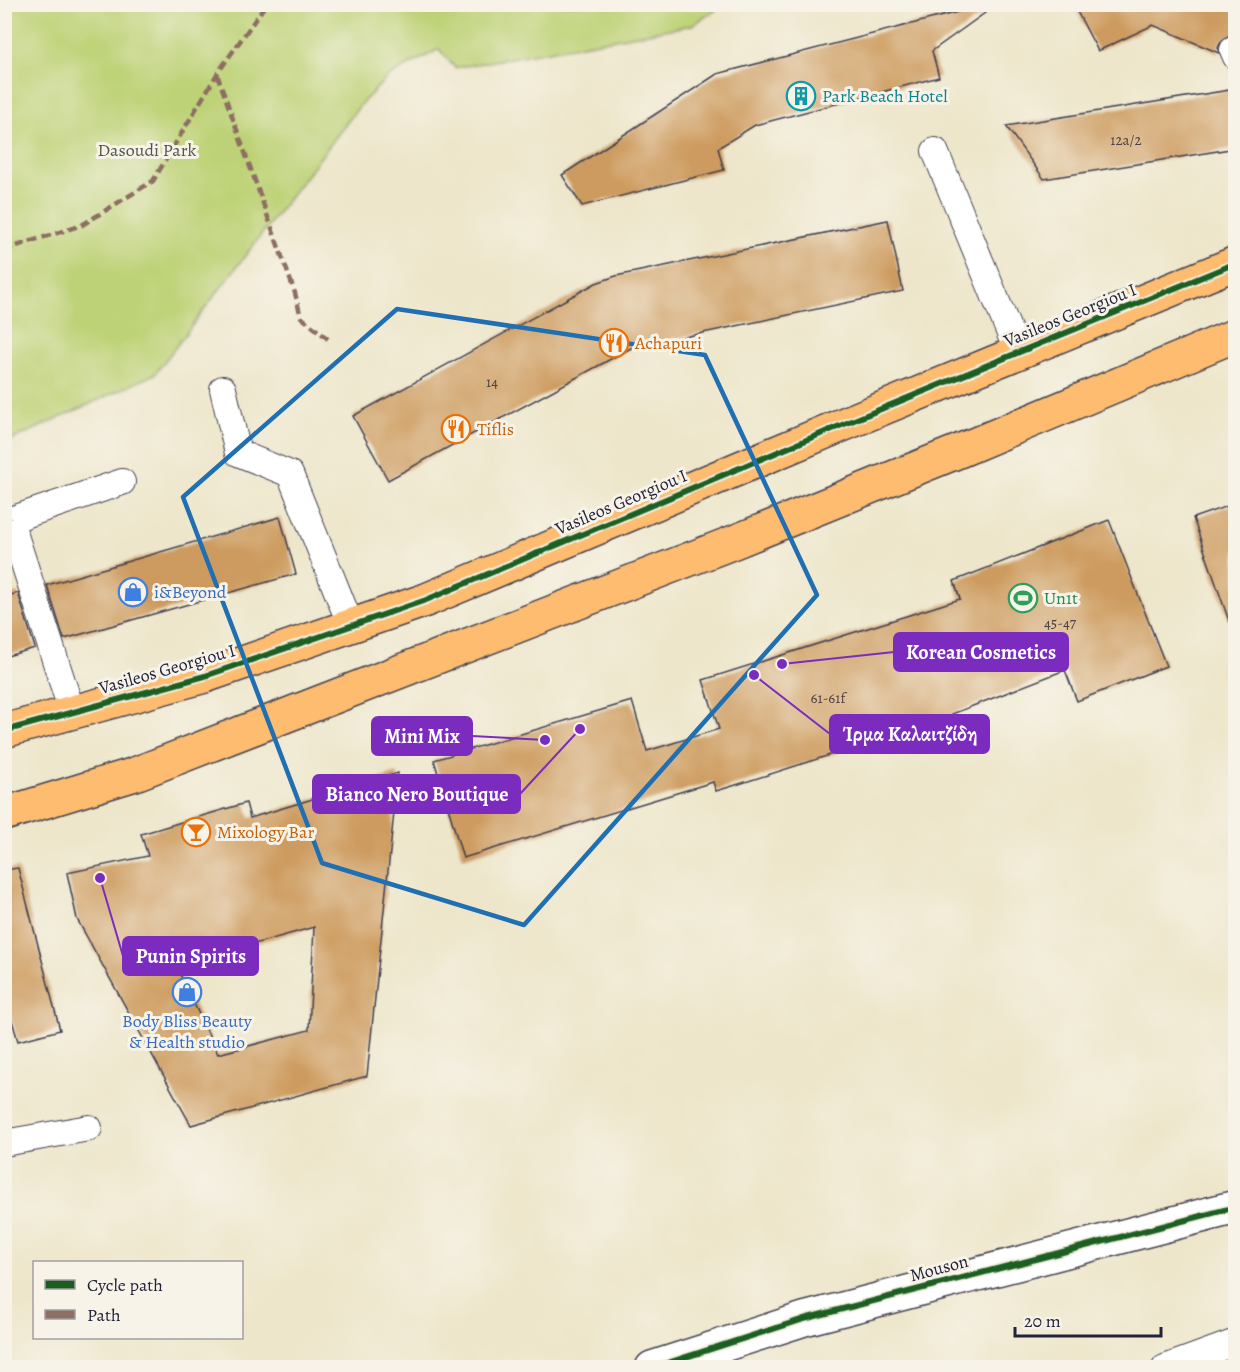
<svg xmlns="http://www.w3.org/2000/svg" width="1240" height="1372" viewBox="0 0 1240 1372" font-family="Alegreya,serif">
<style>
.green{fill:#bdd276;stroke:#707a58;stroke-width:1.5}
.building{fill:#cd9b5f;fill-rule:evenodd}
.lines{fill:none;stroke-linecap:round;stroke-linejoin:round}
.lane-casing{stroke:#403f50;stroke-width:28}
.street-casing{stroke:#403f50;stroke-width:36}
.primary-casing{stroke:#403f50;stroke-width:36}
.lane{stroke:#fff;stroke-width:26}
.street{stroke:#fff;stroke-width:33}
.primary{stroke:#fdbc70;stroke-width:33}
.quiet{stroke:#8d6e63;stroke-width:4.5;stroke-dasharray:9 4.5;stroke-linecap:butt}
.cycleway-casing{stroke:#f7f3e8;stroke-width:10}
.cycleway{stroke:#1b5e20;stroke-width:6}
.marked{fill:none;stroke:#1f6fb2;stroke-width:4.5;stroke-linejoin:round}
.labels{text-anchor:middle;stroke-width:6;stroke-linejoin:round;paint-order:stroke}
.number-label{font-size:15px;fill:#4d4044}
.culture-label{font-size:18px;fill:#0d838f;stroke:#f7f3e8;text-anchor:start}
.park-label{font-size:18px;fill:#50574d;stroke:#f7f3e8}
.street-label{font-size:18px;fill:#22223b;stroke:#f7f3e8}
.food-label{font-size:18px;fill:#c56008;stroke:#f7f3e8;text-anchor:start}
.shop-label{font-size:18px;fill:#366cbe;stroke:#f7f3e8;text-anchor:start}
.leisure-label{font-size:18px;fill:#27864d;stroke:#f7f3e8;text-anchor:start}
.leader{fill:none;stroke:#7b2cbf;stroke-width:2}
.callout-dot{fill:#7b2cbf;stroke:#f7f3e8;stroke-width:2}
.callout{fill:#7b2cbf;stroke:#7b2cbf;stroke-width:2}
.callout-label{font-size:20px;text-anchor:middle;font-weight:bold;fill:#fff}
</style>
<rect width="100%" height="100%" fill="#f7f3e8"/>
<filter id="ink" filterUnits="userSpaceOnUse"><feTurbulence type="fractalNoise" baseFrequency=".0167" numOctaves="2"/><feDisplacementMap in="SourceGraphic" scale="12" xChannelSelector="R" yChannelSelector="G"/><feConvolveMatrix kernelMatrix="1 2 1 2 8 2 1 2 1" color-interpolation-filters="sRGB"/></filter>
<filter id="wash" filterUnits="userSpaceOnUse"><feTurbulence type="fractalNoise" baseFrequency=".008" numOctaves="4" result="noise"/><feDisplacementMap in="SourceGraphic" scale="24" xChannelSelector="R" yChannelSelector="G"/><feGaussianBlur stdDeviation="1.35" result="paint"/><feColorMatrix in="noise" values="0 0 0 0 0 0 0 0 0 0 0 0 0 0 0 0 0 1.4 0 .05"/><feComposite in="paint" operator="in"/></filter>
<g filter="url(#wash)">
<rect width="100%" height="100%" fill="#ede6ca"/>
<path class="green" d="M4,5l1,-1 719,1 -32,20 -237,43 -16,-19 -50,27 -28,28 -206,270 -150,69z"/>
<g id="blocks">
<g class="building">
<path d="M989,4l7,1 -64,46 7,26 -184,48 -37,23 6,22 -142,36 -20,-31 155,-101z"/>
<path d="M1073,4h163v31l-8,1 -7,5 -3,7 1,5 -66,-28 -55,26z"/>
<path d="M1236,89v59l-192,31 -38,-53z"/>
<path d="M888,220l15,71 -272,57 -243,132 -35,-64 243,-133 20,-7z"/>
<path d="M1236,503v117l-7,1 -36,-103z"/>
<path d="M280,517l16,57 -232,65 -17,-54z"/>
<path d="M1109,520l57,146 -89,35 -12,-31 -113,44v2l-216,69 -20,6 -3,-9 -250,76 -29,-98 198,-59 15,50 72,-22 -16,-49 257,-81 -6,-18z"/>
<path d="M18,593l17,55 -31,9v-60z"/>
<path d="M398,773l-31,303 -176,49 -114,-206 -10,-46 81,-17 -7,-22 105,-31 4,15zM314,927l-5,103 -91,24 -42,-88z"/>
<path d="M18,868l42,162 -42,11 -14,-48v-123z"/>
</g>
</g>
</g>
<g filter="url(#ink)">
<use href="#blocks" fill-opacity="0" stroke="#403f50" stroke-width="1.5"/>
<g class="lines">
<g class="lane-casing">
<g id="lane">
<path d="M1233,50l3,7"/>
<path d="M935,151l83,202"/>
<path d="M223,389l15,64 52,21 61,152"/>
<path d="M72,712l-62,-192 112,-38"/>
<path d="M4,1143l85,-15"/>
<path d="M1165,1368l71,-26"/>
</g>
</g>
<g class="street-casing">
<path id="street" d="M652,1368l152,-49 432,-112"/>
</g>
<g class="primary-casing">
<g id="primary">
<path d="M4,731l201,-55 221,-76 416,-175 394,-162"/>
<path d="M4,814l131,-40 599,-232 225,-91 277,-116"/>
</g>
</g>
<use href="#lane" class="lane"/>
<use href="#street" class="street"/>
<use href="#primary" class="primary"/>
<g class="quiet">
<path d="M217,74l78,219 6,24 27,22"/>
<path d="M4,250l78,-25 71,-44 64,-107 49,-70"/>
<path d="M4,513l6,7"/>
</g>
<g class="cycleway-casing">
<g id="cycleway">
<path d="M4,731l201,-55 221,-76 416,-175 394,-162"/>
<path d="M652,1368l152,-49 432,-112"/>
</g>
</g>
<use href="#cycleway" class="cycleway"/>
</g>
</g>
<path class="marked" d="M397,309l308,46 112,240 -293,330 -202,-62 -139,-366z"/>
<defs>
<g id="building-ring" transform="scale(1.5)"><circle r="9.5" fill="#f7f3e8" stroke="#0f9aa8" stroke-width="1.5"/><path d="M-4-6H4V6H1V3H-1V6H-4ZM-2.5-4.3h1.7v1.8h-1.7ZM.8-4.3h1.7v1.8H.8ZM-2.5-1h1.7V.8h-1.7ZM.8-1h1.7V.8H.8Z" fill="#0f9aa8"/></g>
<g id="restaurant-ring" transform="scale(1.5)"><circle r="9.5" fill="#f7f3e8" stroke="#e8710a" stroke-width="1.5"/><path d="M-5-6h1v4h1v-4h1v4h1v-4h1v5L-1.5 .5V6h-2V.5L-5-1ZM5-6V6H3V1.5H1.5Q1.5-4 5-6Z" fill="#e8710a"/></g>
<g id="shop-ring" transform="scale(1.5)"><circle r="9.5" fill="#f7f3e8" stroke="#3f7fe0" stroke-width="1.5"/><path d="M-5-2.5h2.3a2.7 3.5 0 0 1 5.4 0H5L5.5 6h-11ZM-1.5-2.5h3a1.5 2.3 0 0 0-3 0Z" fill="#3f7fe0"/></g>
<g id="stadium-ring" transform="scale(1.5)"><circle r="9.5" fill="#f7f3e8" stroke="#2e9e5b" stroke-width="1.5"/><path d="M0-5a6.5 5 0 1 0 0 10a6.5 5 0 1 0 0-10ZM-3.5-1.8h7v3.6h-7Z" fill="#2e9e5b"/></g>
<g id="bar-ring" transform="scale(1.5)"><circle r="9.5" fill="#f7f3e8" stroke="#e8710a" stroke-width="1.5"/><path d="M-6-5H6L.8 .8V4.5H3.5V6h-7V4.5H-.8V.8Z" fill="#e8710a"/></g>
</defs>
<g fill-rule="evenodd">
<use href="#building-ring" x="801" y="96"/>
<use href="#restaurant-ring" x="614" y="343"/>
<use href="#restaurant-ring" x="456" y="429"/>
<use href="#shop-ring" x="133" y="592"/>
<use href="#stadium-ring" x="1023" y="598"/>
<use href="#bar-ring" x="196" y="832"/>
<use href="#shop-ring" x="187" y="992"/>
</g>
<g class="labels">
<g class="number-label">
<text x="1126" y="145">12a/2</text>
<text x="492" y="387">14</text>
<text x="1060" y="628">45-47</text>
<text x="828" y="703">61-61f</text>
</g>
<g class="culture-label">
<text x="822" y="102">Park Beach Hotel</text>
</g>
<g class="park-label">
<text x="147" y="156">Dasoudi Park</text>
</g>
<g class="street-label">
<text transform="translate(1070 315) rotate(-22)" y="6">Vasileos Georgiou I</text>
<text transform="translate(621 502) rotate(-23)" y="6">Vasileos Georgiou I</text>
<text transform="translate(167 669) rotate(-16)" y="6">Vasileos Georgiou I</text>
<text transform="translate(939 1268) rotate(-15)" y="6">Mouson</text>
</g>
<g class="food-label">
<text x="635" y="349">Achapuri</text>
<text x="477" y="435">Tiflis</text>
<text x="217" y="838">Mixology Bar</text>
</g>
<g class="shop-label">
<text x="154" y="598">i&amp;Beyond</text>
<text x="187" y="1027" text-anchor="middle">Body Bliss Beauty<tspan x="187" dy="21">&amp; Health studio</tspan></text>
</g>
<g class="leisure-label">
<text x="1044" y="604">Un1t</text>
</g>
</g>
<path class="leader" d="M782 664L894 652M754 675L830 734M545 740L472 736M580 729L520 794M100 878L123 956"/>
<g class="callout-dot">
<circle cx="782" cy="664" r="6"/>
<circle cx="754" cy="675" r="6"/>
<circle cx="545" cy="740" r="6"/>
<circle cx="580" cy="729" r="6"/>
<circle cx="100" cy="878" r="6"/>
</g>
<g class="callout">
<rect x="894" y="633" width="174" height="38" rx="6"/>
<rect x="830" y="715" width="159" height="38" rx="6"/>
<rect x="372" y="717" width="100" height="38" rx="6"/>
<rect x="313" y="775" width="207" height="38" rx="6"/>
<rect x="123" y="937" width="135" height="38" rx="6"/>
</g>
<g class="callout-label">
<text x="981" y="659">Korean Cosmetics</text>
<text x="910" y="741">Ίρμα Καλαιτζίδη</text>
<text x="422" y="743">Mini Mix</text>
<text x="417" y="801">Bianco Nero Boutique</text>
<text x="191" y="963">Punin Spirits</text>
</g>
<rect width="1240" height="1372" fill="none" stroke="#f7f3e8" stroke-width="24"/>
<rect x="33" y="1261" width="210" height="78" fill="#f7f3e8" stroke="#a29fa3" stroke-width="1.5"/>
<rect x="45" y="1280" width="30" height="9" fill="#1b5e20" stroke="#a29fa3" stroke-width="1.5"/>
<text x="87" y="1291" font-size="18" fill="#22223b">Cycle path</text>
<rect x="45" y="1310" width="30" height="9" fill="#8d6e63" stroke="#a29fa3" stroke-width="1.5"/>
<text x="87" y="1321" font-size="18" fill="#22223b">Path</text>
<path d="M1015 1327v9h146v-9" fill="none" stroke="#22223b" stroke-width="3"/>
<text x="1024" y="1327" font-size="18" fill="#22223b" stroke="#f7f3e8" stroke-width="4.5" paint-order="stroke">20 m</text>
</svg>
